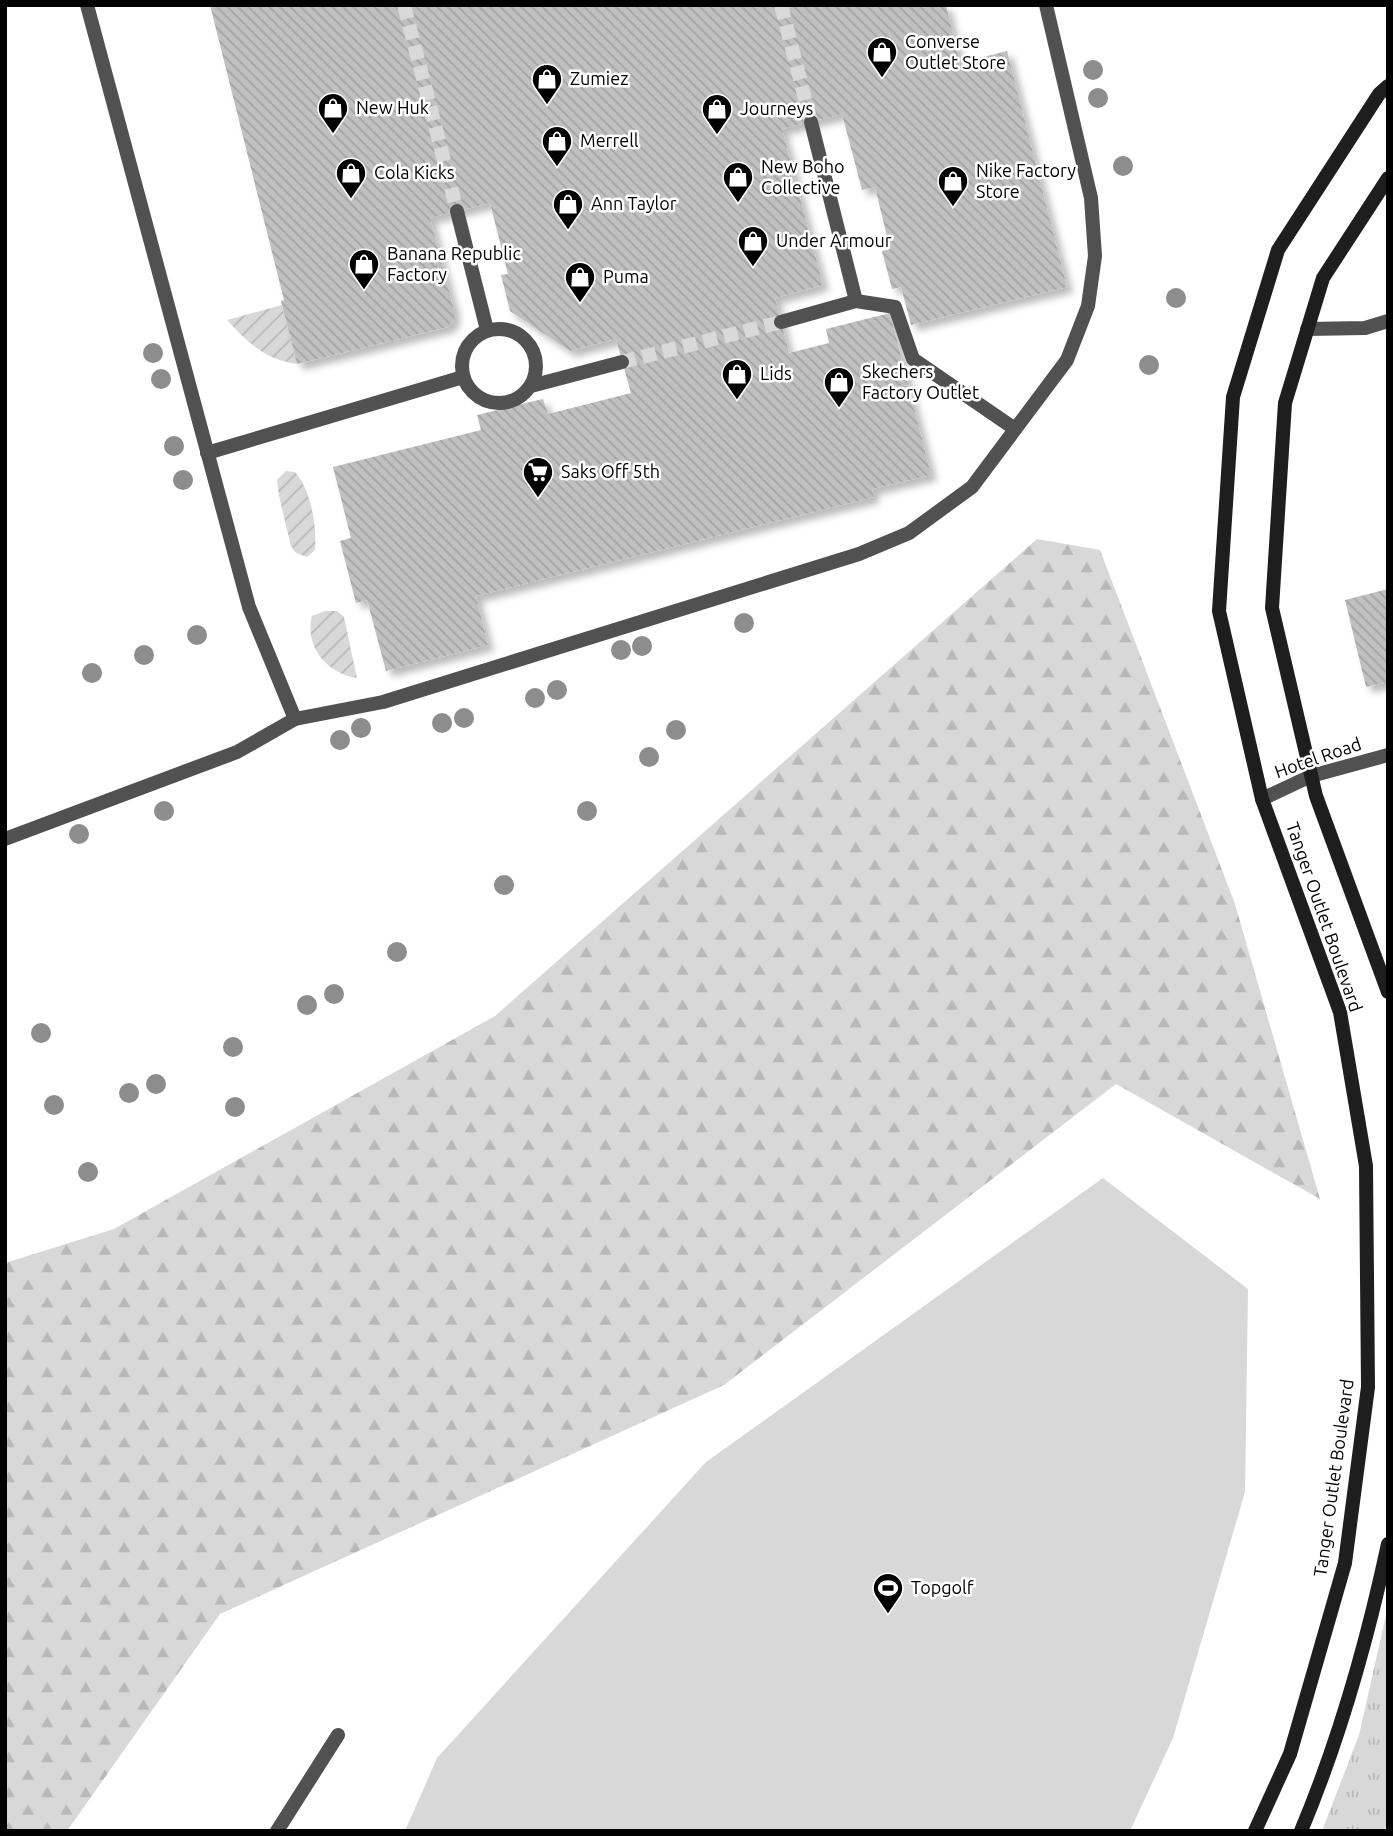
<svg xmlns="http://www.w3.org/2000/svg" width="1393" height="1836" viewBox="0 0 1393 1836" font-family="Ubuntu,sans-serif">
<style>
.grass{fill:url(#grass-tufts)}
.forest{fill:url(#forest-firs)}
.garden{fill:url(#garden-furrows)}
.pitch{fill:#d8d8d8}
.building{fill:url(#building-back-hatch);filter:url(#shadow)}
.lines{fill:none;stroke-linecap:round;stroke-linejoin:round}
.street-tunnel{stroke:#d9d9d9;stroke-width:14;stroke-dasharray:14 7;stroke-linecap:butt}
.lane{stroke:#515151;stroke-width:14}
.street{stroke:#515151;stroke-width:14}
.secondary{stroke:#1e1e1e;stroke-width:14}
.tree{fill:#8d8d8d}
.labels{text-anchor:middle;stroke-width:5;stroke-linejoin:round;paint-order:stroke}
.poi-label{font-size:18px;fill:#000;stroke:#fff;text-anchor:start}
.street-label{font-size:18px;fill:#000;stroke:#fff}
</style>
<defs>
<pattern id="grass-tufts" width="24" height="20" patternUnits="userSpaceOnUse" patternTransform="scale(1.75)"><rect width="24" height="20" fill="#d8d8d8"/><path d="M3 7l-1-3M5 7V3M7 7l1-3M15 17l-1-3M17 17v-4M19 17l1-3" fill="none" stroke="#b8b8b8"/></pattern>
<pattern id="forest-firs" width="22" height="20" patternUnits="userSpaceOnUse" patternTransform="scale(1.75)"><rect width="22" height="20" fill="#d8d8d8"/><path d="M5 1l3.5 6h-7zM16 11l3.5 6h-7z" fill="#b8b8b8"/></pattern>
<pattern id="garden-furrows" width="10" height="10" patternUnits="userSpaceOnUse" patternTransform="scale(1.75)"><rect width="10" height="10" fill="#d8d8d8"/><path d="M-1 1l2-2M0 10L10 0M9 11l2-2" fill="none" stroke="#b8b8b8"/></pattern>
<pattern id="building-back-hatch" width="6" height="6" patternUnits="userSpaceOnUse" patternTransform="scale(1.75)"><rect width="6" height="6" fill="#c0c0c0"/><path d="M-1 5l2 2M0 0l6 6M5-1l2 2" fill="none" stroke="#a3a3a3"/></pattern>
<filter id="shadow"><feDropShadow dx="6" dy="6" stdDeviation="3.5" flood-color="#0004"/></filter>
</defs>
<rect width="100%" height="100%" fill="#fff"/>
<path class="grass" d="M1388,1606v225h-66l37,-96z"/>
<path class="forest" d="M1037,539l63,11 135,354 85,295 -204,-115 -392,301 -504,229 -153,217h-62v-568l109,-34 381,-213z"/>
<g class="garden">
<path d="M282,305l15,59c-31,-4 -50,-22 -70,-44z"/>
<path d="M286,471l9,1c16,18 22,54 20,78l-8,7 -11,-4 -5,-7 -12,-50 -2,-16z"/>
<path d="M325,611h12l7,6 13,61c-30,-4 -53,-32 -45,-62z"/>
</g>
<path class="pitch" d="M1103,1178l145,111 -3,203 -72,246 -43,93h-725l32,-73 269,-296z"/>
<g class="building">
<path d="M210,5h736l14,58 47,-12 60,236 -156,38 -10,-38 -9,2 -10,-38 8,-2 -15,-62 -13,3 -20,-76 -60,15 41,156 -48,13 14,55 40,-10 -3,-14 64,-16 41,162 -59,14 2,8 -398,99 12,49 -102,26 -19,-71 -11,3 -16,-62 11,-3 -18,-71 148,-37 -4,-15 66,-16 5,15 83,-21 -15,-54 -46,12 -60,-40 -9,-36 7,-1 -18,-71 -60,15 24,92v10l-6,7 -151,37 -16,-63 3,-1z"/>
<path d="M1388,589v93l-22,5 -21,-87z"/>
</g>
<g class="lines">
<g class="street-tunnel">
<path d="M404,5l53,206"/>
<path d="M781,5l30,117"/>
<path d="M622,362l159,-40"/>
</g>
<g class="lane">
<path d="M1307,329l58,-1 23,-7"/>
<path d="M5,839l232,-87 58,-33"/>
<path d="M277,1831l61,-96"/>
</g>
<g class="street">
<path d="M87,5l162,602 46,112 88,-17 476,-148 50,-21 63,-46 95,-127 21,-54 7,-50 -4,-58 -45,-193"/>
<path d="M811,122l45,179"/>
<path d="M457,211l30,119"/>
<path d="M781,322l75,-21 39,6 18,52 102,70"/>
<circle cx="499" cy="366" r="37"/>
<path d="M531,386l91,-24"/>
<path d="M207,453l256,-76"/>
<path d="M1262,799l49,-23 77,-21"/>
</g>
<g class="secondary">
<path d="M1388,178l-65,100 -38,125 -13,205 44,188 72,196"/>
<path d="M1255,1831l35,-77 55,-191 23,-176 -2,-221 -26,-154 -78,-213 -43,-188 14,-214 45,-147 101,-156 9,-8"/>
<path d="M1301,1831c39,-93 66,-189 87,-287"/>
</g>
</g>
<g class="tree">
<circle cx="1093" cy="70" r="10"/>
<circle cx="1098" cy="98" r="10"/>
<circle cx="1123" cy="166" r="10"/>
<circle cx="1176" cy="298" r="10"/>
<circle cx="153" cy="353" r="10"/>
<circle cx="1149" cy="365" r="10"/>
<circle cx="161" cy="379" r="10"/>
<circle cx="174" cy="446" r="10"/>
<circle cx="183" cy="480" r="10"/>
<circle cx="744" cy="623" r="10"/>
<circle cx="197" cy="635" r="10"/>
<circle cx="642" cy="646" r="10"/>
<circle cx="621" cy="650" r="10"/>
<circle cx="144" cy="655" r="10"/>
<circle cx="92" cy="673" r="10"/>
<circle cx="557" cy="690" r="10"/>
<circle cx="535" cy="698" r="10"/>
<circle cx="464" cy="718" r="10"/>
<circle cx="442" cy="723" r="10"/>
<circle cx="361" cy="728" r="10"/>
<circle cx="676" cy="730" r="10"/>
<circle cx="340" cy="740" r="10"/>
<circle cx="649" cy="757" r="10"/>
<circle cx="164" cy="811" r="10"/>
<circle cx="587" cy="811" r="10"/>
<circle cx="79" cy="834" r="10"/>
<circle cx="504" cy="885" r="10"/>
<circle cx="397" cy="952" r="10"/>
<circle cx="334" cy="994" r="10"/>
<circle cx="307" cy="1005" r="10"/>
<circle cx="41" cy="1033" r="10"/>
<circle cx="233" cy="1047" r="10"/>
<circle cx="156" cy="1084" r="10"/>
<circle cx="129" cy="1093" r="10"/>
<circle cx="54" cy="1105" r="10"/>
<circle cx="235" cy="1107" r="10"/>
<circle cx="88" cy="1172" r="10"/>
</g>
<defs>
<g id="shop-pin" transform="scale(1.575)"><path d="M0 17L-7.5 6A9.5 9.5 0 1 1 7.5 6Z" fill="#000" stroke="#fff"/><path d="M-5-2.5h2.3a2.7 3.5 0 0 1 5.4 0H5L5.5 6h-11ZM-1.5-2.5h3a1.5 2.3 0 0 0-3 0Z" fill="#fff"/></g>
<g id="supermarket-pin" transform="scale(1.575)"><path d="M0 17L-7.5 6A9.5 9.5 0 1 1 7.5 6Z" fill="#000" stroke="#fff"/><path d="M-6-5.5h2.5l.6 2H6L4.5 2H-2.5L-4.4-4H-6ZM-1.5 3.2a1.3 1.3 0 1 0 .1 0ZM3 3.2a1.3 1.3 0 1 0 .1 0Z" fill="#fff"/></g>
<g id="stadium-pin" transform="scale(1.575)"><path d="M0 17L-7.5 6A9.5 9.5 0 1 1 7.5 6Z" fill="#000" stroke="#fff"/><path d="M0-5a6.5 5 0 1 0 0 10a6.5 5 0 1 0 0-10ZM-3.5-1.8h7v3.6h-7Z" fill="#fff"/></g>
</defs>
<g fill-rule="evenodd">
<use href="#shop-pin" x="882" y="52"/>
<use href="#shop-pin" x="547" y="79"/>
<use href="#shop-pin" x="333" y="108"/>
<use href="#shop-pin" x="717" y="109"/>
<use href="#shop-pin" x="557" y="141"/>
<use href="#shop-pin" x="351" y="173"/>
<use href="#shop-pin" x="738" y="177"/>
<use href="#shop-pin" x="953" y="181"/>
<use href="#shop-pin" x="568" y="204"/>
<use href="#shop-pin" x="753" y="241"/>
<use href="#shop-pin" x="364" y="264"/>
<use href="#shop-pin" x="580" y="277"/>
<use href="#shop-pin" x="737" y="374"/>
<use href="#shop-pin" x="839" y="382"/>
<use href="#supermarket-pin" x="538" y="472"/>
<use href="#stadium-pin" x="888" y="1588"/>
</g>
<g class="labels">
<g class="poi-label">
<text x="905" y="48">Converse<tspan x="905" dy="21">Outlet Store</tspan></text>
<text x="570" y="85">Zumiez</text>
<text x="356" y="114">New Huk</text>
<text x="740" y="115">Journeys</text>
<text x="580" y="147">Merrell</text>
<text x="761" y="173">New Boho<tspan x="761" dy="21">Collective</tspan></text>
<text x="976" y="177">Nike Factory<tspan x="976" dy="21">Store</tspan></text>
<text x="374" y="179">Cola Kicks</text>
<text x="591" y="210">Ann Taylor</text>
<text x="776" y="247">Under Armour</text>
<text x="387" y="260">Banana Republic<tspan x="387" dy="21">Factory</tspan></text>
<text x="603" y="283">Puma</text>
<text x="862" y="378">Skechers<tspan x="862" dy="21">Factory Outlet</tspan></text>
<text x="760" y="380">Lids</text>
<text x="561" y="478">Saks Off 5th</text>
<text x="911" y="1594">Topgolf</text>
</g>
<g class="street-label">
<text transform="translate(1318 758) rotate(-19)" y="6">Hotel Road</text>
<text transform="translate(1324 917) rotate(71)" y="6">Tanger Outlet Boulevard</text>
<text transform="translate(1334 1478) rotate(-82)" y="6">Tanger Outlet Boulevard</text>
</g>
</g>
<rect width="1393" height="1836" fill="none" stroke="#000000" stroke-width="14"/>
</svg>
